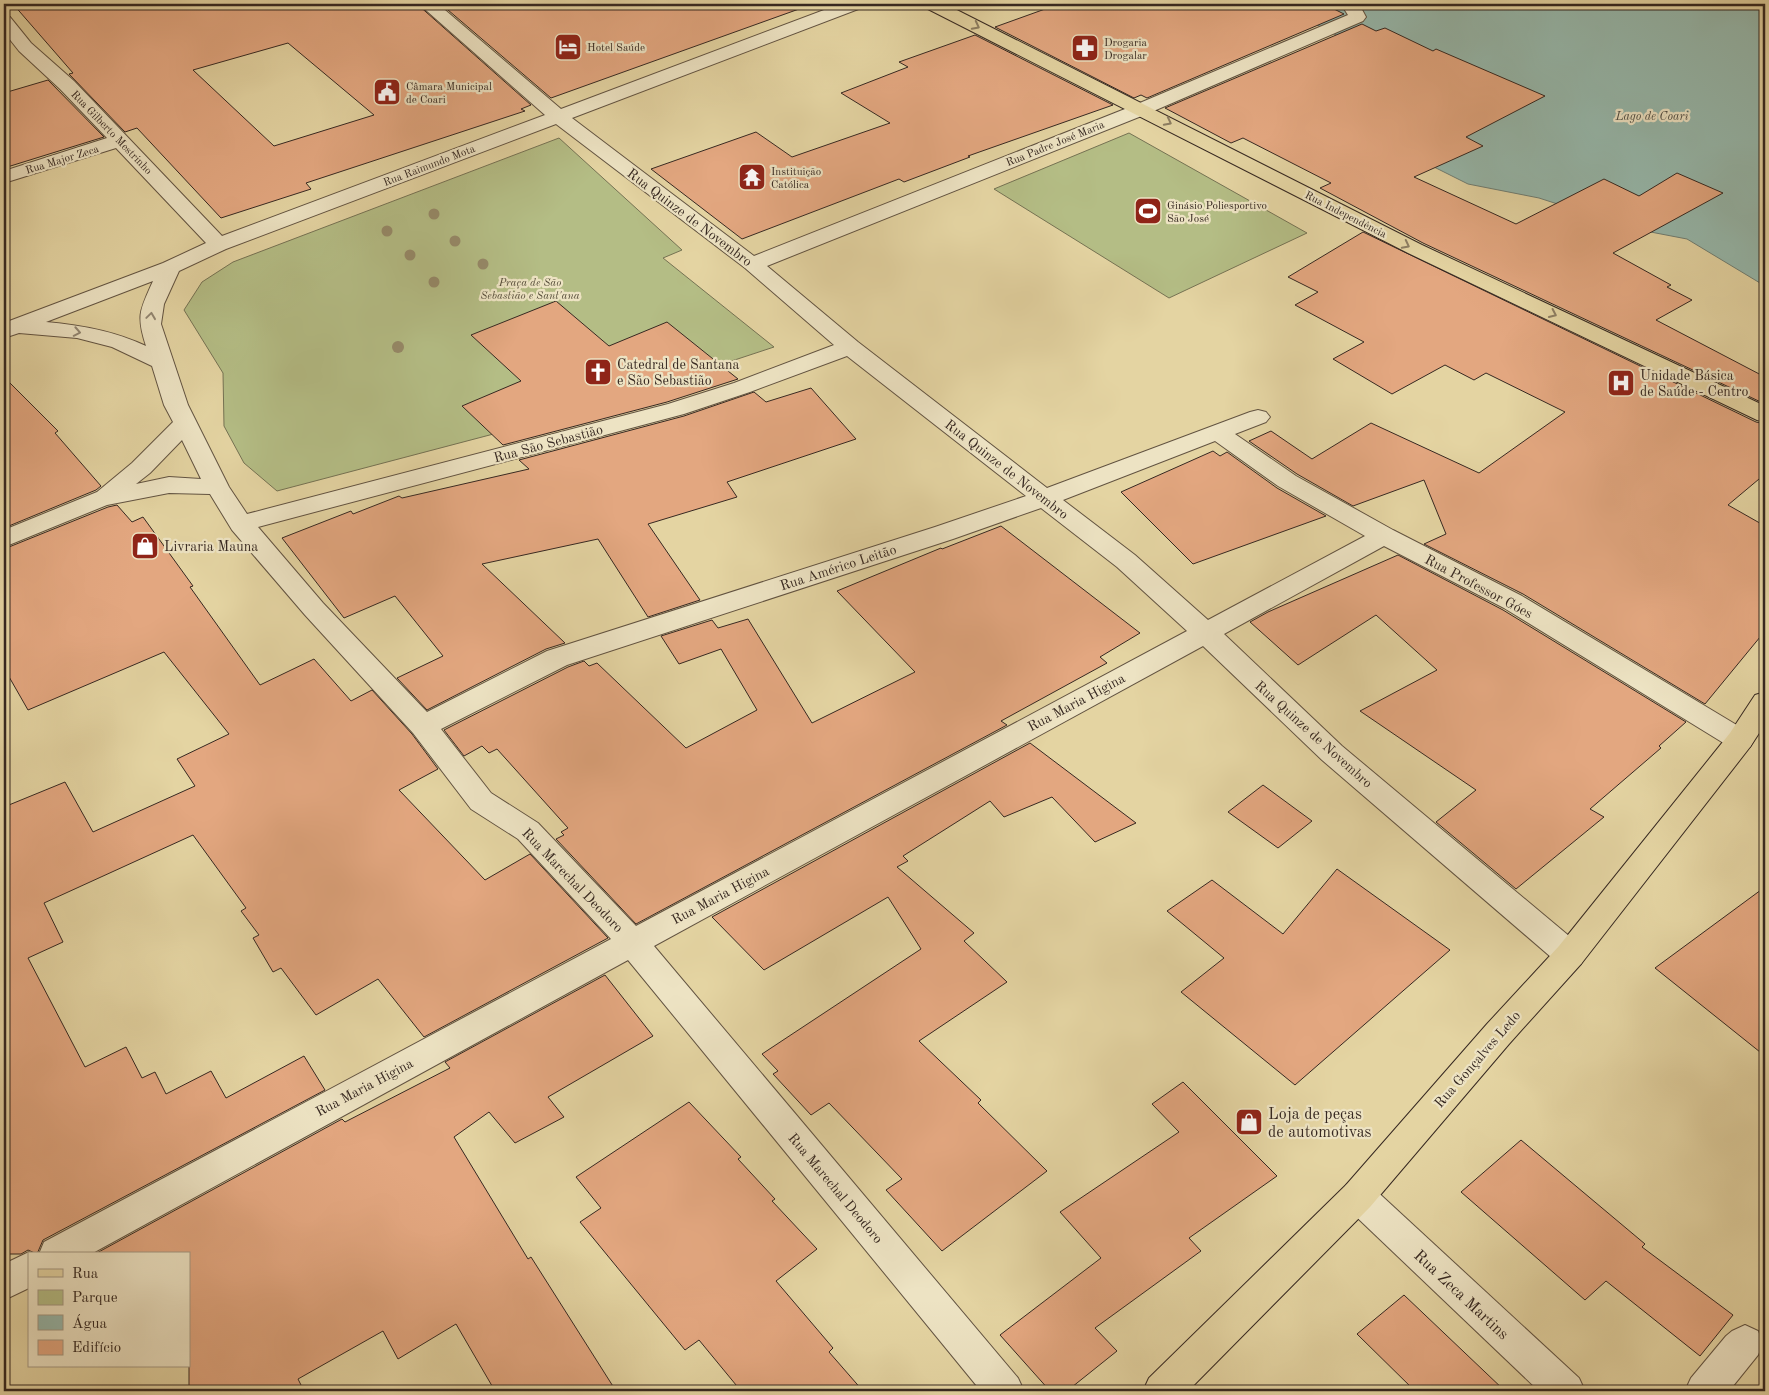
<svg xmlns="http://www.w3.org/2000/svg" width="1769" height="1395" viewBox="0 0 1769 1395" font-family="'Old Standard TT',serif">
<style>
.green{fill:#b4bd85;stroke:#757253}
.water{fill:#96b7aa;stroke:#707e73}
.building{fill:#e3a780;stroke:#362821;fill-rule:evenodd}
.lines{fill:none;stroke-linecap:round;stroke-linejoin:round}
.minor-casing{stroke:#625341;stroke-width:2}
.major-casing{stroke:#362821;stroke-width:2}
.minor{fill:#ede3c3;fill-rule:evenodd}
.major{fill:#e4d4a2;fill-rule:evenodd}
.tree{fill:#968a69}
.oneway{stroke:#8d7e62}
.oneway2{stroke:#928672}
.labels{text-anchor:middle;stroke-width:4.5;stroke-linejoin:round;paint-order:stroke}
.far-poi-label{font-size:11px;fill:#362821;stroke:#ede3c3;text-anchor:start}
.far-street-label{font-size:11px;fill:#362821;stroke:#ede3c3}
.far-park-label{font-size:11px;font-style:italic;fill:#564d3a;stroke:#ede3c3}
.far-water-label{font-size:12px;font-style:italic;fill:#4e4c43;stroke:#ede3c3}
.street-label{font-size:14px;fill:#362821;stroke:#ede3c3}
.poi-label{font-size:14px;fill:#362821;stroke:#ede3c3;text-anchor:start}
.near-poi-label{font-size:16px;fill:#362821;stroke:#ede3c3;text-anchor:start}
.near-street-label{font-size:16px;fill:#362821;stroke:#ede3c3}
</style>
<rect width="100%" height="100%" fill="#e4d4a2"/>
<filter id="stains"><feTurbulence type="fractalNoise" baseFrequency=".004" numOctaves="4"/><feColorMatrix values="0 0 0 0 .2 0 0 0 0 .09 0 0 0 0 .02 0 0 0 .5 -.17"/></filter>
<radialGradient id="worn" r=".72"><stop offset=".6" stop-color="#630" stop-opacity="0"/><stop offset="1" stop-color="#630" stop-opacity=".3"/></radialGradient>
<g class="green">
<path d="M1129,133l178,100 -138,65 -175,-109z"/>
<path d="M559,138l123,112 -19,8 111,89 -197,65 -300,79 -33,-28 -20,-37 -1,-53 -39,-63 18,-28 31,-20z"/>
</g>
<path class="water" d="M1247,4h518v282l-78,-47 -52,-10 -96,-31 -71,-14 -114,-57 -18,-92c-28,-16 -57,-28 -89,-31z"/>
<g class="building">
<path d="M13,4h404l114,101 -10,4 4,2 -219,72 5,6 -90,29 -84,-90 -12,4 -56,-58 4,-1zM288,43l86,72 -100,31 -81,-76z"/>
<path d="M441,4h357l1,5 -248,89z"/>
<path d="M1059,4h265l20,10 -197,84 -6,-3 -7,3 -139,-71z"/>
<path d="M1362,24l14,7 9,-3 48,23 3,-2 109,47 -79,41 17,9 -69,31 102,47 88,-45 35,17 38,-23 46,20 -110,60 58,32 -4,2 25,13 -36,20 109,57v27l-342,-161 -103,-55 11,-5 -88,-45 -12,5 -66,-35z"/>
<path d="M975,35l138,70 -145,51 2,1 -66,25 -5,-3 -157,60 -91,-70 105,-37 36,25 98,-34 -49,-30 67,-26 -9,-5z"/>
<path d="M48,80l56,57 -100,31v-75z"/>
<path d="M1363,232l393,190 9,2v50l-37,31 37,21v105l-60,73 -182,-110 -99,-50 22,-10 -22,-54 -71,26 -56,-32 -48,-33 22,-10 41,28 59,-36 108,50 86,-61 -79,-39 -12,7 -29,-15 -53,29 -59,-35 31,-17 -69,-37 23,-13 -30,-15z"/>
<path d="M556,301l53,45 58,-24 71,57 -71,23 -164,43 -41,-39 59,-25 -50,-46z"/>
<path d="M4,377l54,54 -3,2 46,53 -5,4 -92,38z"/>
<path d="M811,388l45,51 -129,43 10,15 -89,27 52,76 -52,17 -50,-78 -116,25 83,79 -19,6 -119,61 -30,-32 46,-22 -48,-60 -51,22 -62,-80 69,-27 2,3 46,-18 3,2 127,-29 -10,-9 165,-44 70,-24 12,10z"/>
<path d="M1213,451l7,5 7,-4 50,36 49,28 -133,48 -72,-72z"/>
<path d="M117,505l15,17 11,-5 50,69 -3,1 70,98 54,-26 37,42 21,-11 40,44 26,35 -39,21 86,90 45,-26 78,84 -184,99 -46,-58 -62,36 -35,-47 -8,4 -20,-34 6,-3 -18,-24 5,-3 -53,-73 -149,68 19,39 -35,16 57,109 41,-20 16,31 13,-6 11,22 45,-23 15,27 78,-42 21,34 -282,150 -6,14 -9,-4 -7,4h-17v-447l61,-25 28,50 102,-46 -18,-27 52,-25 -65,-82 -136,58 -24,-42v-119l104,-42z"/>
<path d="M1001,526l139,107 -40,24 7,6 -106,58 6,4 -371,199 -80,-85 8,-4 -3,-3 7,-4 -71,-79 -8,4 -7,-7 -18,10 -20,-26 124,-63 16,-6 5,5 8,-3 89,85 71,-38 -36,-61 -42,15 -18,-28 51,-16 6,8 30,-9 64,104 103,-51 -78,-81 104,-43 1,1z"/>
<path d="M1398,555l105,55 183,112 -27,24 2,2 -71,61 14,8 -88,72 -80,-67 40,-32 -116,-79 77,-41 -61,-55 -78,50 -48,-43 18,-10z"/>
<path d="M1030,743l106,80 -41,19 -43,-45 -48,20 -14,-16 -87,55 5,5 -11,6 77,66 -10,8 43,41 -88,59 62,59 -3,3 69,68 -105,80 -56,-61 16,-11 -73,-76 -18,12 -38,-41 5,-3 -16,-17 159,-105 -33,-52 -124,73 -52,-53z"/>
<path d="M1263,785l49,36 -34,27 -50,-36z"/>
<path d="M1337,869l113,81 -155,135 -114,-93 43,-34 -57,-47 45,-31 71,54z"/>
<path d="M1765,887v169l-110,-88z"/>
<path d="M605,975l48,61 -105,61 16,20 -49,26 -26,-31 -35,25 74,122 3,-2 85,134h-121l-39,-67 -58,35 -15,-28 -85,48 6,12h-115v-137h-94l247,-135 3,3 105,-54 -5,-6z"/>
<path d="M1183,1082l94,94 -88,62 12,13 -106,77 22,23 -50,40h-17l-50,-56 101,-77 -41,-46 119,-80 -27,-28z"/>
<path d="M689,1102l52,55 -3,2 37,40 -3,2 45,48 -41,32 57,67 -4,4 34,39h-122l-42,-51 -14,10 -105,-128 21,-14 -25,-31z"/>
<path d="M1521,1140l124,104 -3,3 91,68 -33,41 -94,-75 -21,19 -124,-108z"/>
<path d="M1404,1295l101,96h-90l-58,-57z"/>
</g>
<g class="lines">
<g class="minor-casing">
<g id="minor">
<path d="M419,4h19l123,105 279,-105h24l-3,4 -289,110 182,138 381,-151 213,-90 -7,-11h18l7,13 -3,4 -214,92 -382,153 91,76 189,146 203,-76 8,-2 8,2 4,5 -4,5 -31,12 61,42 97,54 129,66 228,137 4,7 -4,7 -10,3 -10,-3 -226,-139 -120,-62 -160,88 118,112 239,200 5,9 -5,9 -11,4 -11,-4 -237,-204 -119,-114 -549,300 364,432 6,13h-43l-353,-431 -537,294h-52l5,-12 567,-303 -93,-100 -47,-30 -58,-76 -108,-118 -73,-85 -22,-36 -41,-1 -62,12 -103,42v-17l93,-38 35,-29 41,-41 -9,-17 -12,-39 -40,-19 -35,-9 -58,-5 -15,5v-15l159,-60 43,-20 -90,-95 -112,35v-12l103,-33 -47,-49 -41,-38 -15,-19v-16l6,1 21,26 43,38 148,155 323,-121zM556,124l189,144 89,77 -100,38 -66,21 -421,110 -18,-27 -41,-82 -27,-81 3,-20 15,-33 47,-22zM153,281c-13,29 -17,34 -7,65 -32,-15 -65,-21 -100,-24zM847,356l179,140 -91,31 -388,124 -120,61 -104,-109 -65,-76 426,-113 66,-22zM182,440l19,39 -32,-2 -33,7 14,-11zM1215,441l63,45 87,50 -157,84 -73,-65 -72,-55zM1041,508l76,59 70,64 -551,295 -98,-103 -47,-30 -50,-64 126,-64 386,-126z"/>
<path d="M1358,1180l12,5 209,193 6,13h-46l-193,-184 -5,-11 5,-11z"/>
<path d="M29,1252l3,2h-3v34l-25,12v-36z"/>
<path d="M1745,1325l13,6 5,12 -5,12 -29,36h-44l6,-13 35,-42 6,-5z"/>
</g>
</g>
<g class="major-casing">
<g id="major">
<path d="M923,4h22l477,241 343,161v16l-8,-2 -349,-167 -482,-245z"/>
<path d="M1765,692v32l-15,23 -169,217 -72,80 -139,163 -182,184h-45l6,-13 197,-193 141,-161 72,-78 171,-213 25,-38z"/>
</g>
</g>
<use href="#minor" class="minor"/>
<use href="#major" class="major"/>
</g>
<g class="tree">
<circle cx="434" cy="214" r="5.5"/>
<circle cx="387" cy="231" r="5.5"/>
<circle cx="455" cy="241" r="5.5"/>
<circle cx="410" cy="255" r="5.5"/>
<circle cx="483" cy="264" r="5.5"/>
<circle cx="434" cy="282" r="5.5"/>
<circle cx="398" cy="347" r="6"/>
</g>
<defs><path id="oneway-chevron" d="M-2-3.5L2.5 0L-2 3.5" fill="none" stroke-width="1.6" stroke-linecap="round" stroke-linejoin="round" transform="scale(1.25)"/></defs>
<g class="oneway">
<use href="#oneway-chevron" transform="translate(976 26) rotate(27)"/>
<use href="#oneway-chevron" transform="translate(1168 122) rotate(27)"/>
<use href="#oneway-chevron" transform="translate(1406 245) rotate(27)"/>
<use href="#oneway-chevron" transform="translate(1553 314) rotate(25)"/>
</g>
<g class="oneway2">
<use href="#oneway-chevron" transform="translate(151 316) rotate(-82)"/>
<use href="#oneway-chevron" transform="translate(77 332) rotate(11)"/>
</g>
<defs>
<g id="hotel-square" transform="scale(1.4375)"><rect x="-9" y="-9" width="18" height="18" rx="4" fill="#8f2418" stroke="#ede3c3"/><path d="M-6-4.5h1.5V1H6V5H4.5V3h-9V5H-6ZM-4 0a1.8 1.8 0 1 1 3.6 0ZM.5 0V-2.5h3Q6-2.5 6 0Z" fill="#fff"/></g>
<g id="pharmacy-square" transform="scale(1.4375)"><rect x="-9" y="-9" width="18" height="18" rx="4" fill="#8f2418" stroke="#ede3c3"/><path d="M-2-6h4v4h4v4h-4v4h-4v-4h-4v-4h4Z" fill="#fff"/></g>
<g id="civic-square" transform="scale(1.4375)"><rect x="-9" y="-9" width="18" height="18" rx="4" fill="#8f2418" stroke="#ede3c3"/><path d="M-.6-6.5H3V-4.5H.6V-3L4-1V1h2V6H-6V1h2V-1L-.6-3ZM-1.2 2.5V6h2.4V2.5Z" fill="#fff"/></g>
<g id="temple-square" transform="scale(1.4375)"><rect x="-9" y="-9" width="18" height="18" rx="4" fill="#8f2418" stroke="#ede3c3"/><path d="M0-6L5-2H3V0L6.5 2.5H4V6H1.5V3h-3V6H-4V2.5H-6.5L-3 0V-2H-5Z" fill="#fff"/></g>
<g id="stadium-square" transform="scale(1.4375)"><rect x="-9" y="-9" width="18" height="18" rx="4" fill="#8f2418" stroke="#ede3c3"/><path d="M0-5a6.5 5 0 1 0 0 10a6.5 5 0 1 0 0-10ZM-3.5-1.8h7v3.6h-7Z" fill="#fff"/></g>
<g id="church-square" transform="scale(1.4375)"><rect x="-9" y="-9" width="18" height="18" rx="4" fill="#8f2418" stroke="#ede3c3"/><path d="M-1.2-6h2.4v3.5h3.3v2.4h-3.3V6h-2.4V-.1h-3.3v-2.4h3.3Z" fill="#fff"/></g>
<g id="hospital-square" transform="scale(1.4375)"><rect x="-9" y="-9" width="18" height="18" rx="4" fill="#8f2418" stroke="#ede3c3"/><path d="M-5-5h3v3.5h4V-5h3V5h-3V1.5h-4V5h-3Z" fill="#fff"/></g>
<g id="shop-square" transform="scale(1.4375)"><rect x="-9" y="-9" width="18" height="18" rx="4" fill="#8f2418" stroke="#ede3c3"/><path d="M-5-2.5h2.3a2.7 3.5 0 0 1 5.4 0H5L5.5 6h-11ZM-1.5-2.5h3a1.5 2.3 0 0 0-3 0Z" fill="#fff"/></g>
</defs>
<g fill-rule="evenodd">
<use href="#hotel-square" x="568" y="47"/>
<use href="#pharmacy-square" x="1085" y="48"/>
<use href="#civic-square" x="387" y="92"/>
<use href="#temple-square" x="752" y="177"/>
<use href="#stadium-square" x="1148" y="211"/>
<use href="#church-square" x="598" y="372"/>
<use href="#hospital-square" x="1621" y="383"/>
<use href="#shop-square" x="145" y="546"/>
<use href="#shop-square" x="1249" y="1122"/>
</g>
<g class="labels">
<g class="far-poi-label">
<text x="1104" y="46">Drogaria<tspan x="1104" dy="13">Drogalar</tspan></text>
<text x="587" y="51">Hotel Saúde</text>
<text x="406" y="90">Câmara Municipal<tspan x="406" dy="13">de Coari</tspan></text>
<text x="771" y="175">Instituição<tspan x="771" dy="13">Católica</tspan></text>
<text x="1167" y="209">Ginásio Poliesportivo<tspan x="1167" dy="13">São José</tspan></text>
</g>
<g class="far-street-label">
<text transform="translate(112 132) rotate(46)" y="4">Rua Gilberto Mestrinho</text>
<text transform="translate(1055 143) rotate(-22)" y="4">Rua Padre José Maria</text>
<text transform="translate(62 159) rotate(-17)" y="4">Rua Major Zeca</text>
<text transform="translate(429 165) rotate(-21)" y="4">Rua Raimundo Mota</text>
<text transform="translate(1346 214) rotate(27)" y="4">Rua Independência</text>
</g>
<g class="far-park-label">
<text x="530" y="286">Praça de São<tspan x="530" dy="13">Sebastião e Sant'ana</tspan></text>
</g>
<g class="far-water-label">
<text x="1652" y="120">Lago de Coari</text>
</g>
<g class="street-label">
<text transform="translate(690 217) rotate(37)" y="5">Rua Quinze de Novembro</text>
<text transform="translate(548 443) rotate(-15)" y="5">Rua São Sebastião</text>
<text transform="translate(1007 469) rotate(38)" y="5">Rua Quinze de Novembro</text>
<text transform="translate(838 567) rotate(-18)" y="5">Rua Américo Leitão</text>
<text transform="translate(1479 586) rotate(28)" y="5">Rua Professor Góes</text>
<text transform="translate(1076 702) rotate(-28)" y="5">Rua Maria Higina</text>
<text transform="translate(1314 734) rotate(42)" y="5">Rua Quinze de Novembro</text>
<text transform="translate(573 880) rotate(46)" y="5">Rua Marechal Deodoro</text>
<text transform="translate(720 895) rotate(-28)" y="5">Rua Maria Higina</text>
<text transform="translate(1477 1059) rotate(-49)" y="5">Rua Gonçalves Ledo</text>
<text transform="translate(364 1087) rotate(-28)" y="5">Rua Maria Higina</text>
<text transform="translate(836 1188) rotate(50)" y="5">Rua Marechal Deodoro</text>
</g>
<g class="poi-label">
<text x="617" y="369">Catedral de Santana<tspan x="617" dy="16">e São Sebastião</tspan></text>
<text x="1640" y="380">Unidade Básica<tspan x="1640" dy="16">de Saúde - Centro</tspan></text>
<text x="164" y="551">Livraria Mauna</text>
</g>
<g class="near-poi-label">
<text x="1268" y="1119">Loja de peças<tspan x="1268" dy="18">de automotivas</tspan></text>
</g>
<g class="near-street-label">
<text transform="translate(1462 1294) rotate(43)" y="6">Rua Zeca Martins</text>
</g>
</g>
<rect width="1769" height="1395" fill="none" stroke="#e4d4a2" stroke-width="20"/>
<rect x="5" y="5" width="1759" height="1385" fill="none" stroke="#362821" stroke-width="2.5"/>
<rect x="10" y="10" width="1749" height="1375" fill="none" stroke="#362821"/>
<rect x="28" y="1252" width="162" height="115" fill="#ede3c3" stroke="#a49882"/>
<rect x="38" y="1269" width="25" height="8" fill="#e4d4a2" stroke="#a49882"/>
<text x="72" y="1278" font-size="15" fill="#362821">Rua</text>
<rect x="38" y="1290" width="25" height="15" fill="#b4bd85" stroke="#a49882"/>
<text x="72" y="1302" font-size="15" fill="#362821">Parque</text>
<rect x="38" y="1315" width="25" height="15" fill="#96b7aa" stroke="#a49882"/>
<text x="72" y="1328" font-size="15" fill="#362821">Água</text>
<rect x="38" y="1340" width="25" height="15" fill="#e3a780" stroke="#a49882"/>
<text x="72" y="1352" font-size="15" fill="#362821">Edifício</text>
<rect width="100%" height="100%" filter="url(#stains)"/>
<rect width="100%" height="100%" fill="url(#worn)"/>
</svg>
